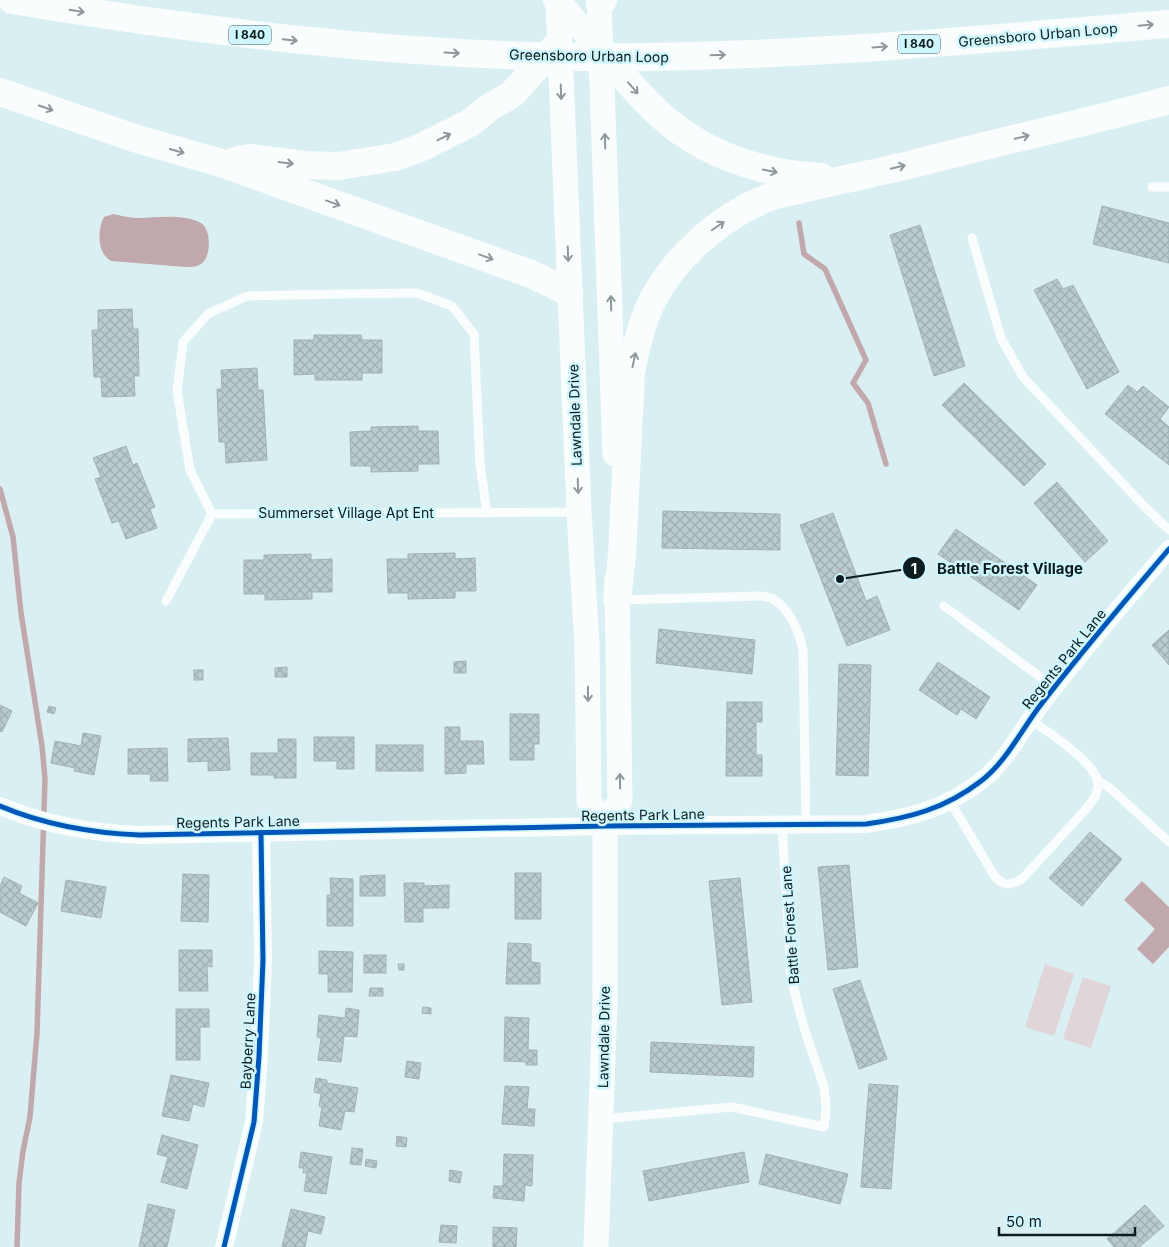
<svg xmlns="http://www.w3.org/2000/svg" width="1169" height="1247" viewBox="0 0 1169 1247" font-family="Inter,sans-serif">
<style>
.grass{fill:#e0d5d8}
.water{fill:#c1a8ad}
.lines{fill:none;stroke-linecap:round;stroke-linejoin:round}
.stream{stroke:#c1a8ad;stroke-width:5.5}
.building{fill:url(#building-cross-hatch);stroke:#a2b2b4}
.service{stroke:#f9fdfd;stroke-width:9}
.minor{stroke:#f9fdfd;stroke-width:18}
.secondary{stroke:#f9fdfd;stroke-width:25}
.motorway{stroke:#f9fdfd;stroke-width:28}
.cycleway-casing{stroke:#cff6fd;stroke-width:8}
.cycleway{stroke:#0057b8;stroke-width:5}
.oneway{stroke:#8f9899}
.labels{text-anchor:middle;stroke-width:5;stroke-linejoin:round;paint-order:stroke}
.shield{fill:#cff6fd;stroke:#475d61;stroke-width:1}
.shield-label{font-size:12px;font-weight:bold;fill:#0d1c1e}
.street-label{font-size:14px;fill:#0d1c1e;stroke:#cff6fd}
.leader{fill:none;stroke:#0d1c1e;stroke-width:2}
.callout-dot{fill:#0d1c1e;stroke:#cff6fd;stroke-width:2}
.mark-label{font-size:15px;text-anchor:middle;font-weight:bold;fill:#fff}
.callout-label{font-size:15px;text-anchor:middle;font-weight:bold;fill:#0d1c1e;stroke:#cff6fd;stroke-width:5;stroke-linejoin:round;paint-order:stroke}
</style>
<defs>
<pattern id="building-cross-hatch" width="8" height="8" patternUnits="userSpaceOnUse" patternTransform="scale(1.25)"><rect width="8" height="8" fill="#bacbcd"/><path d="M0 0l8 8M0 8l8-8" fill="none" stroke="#9faeb0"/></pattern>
</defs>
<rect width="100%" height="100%" fill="#daeff2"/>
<g class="grass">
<path d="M1045,964l29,10 -20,62 -29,-9z"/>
<path d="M1083,977l28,9 -20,62 -28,-9z"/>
</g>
<g class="water">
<path d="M113,214c9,2 18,4 27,4 18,-1 45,-4 61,5 11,7 10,35 0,41 -4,3 -11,3 -15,3l-75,-6c-14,-8 -14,-31 -7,-44z"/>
<path d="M1142,881l27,26v40l-16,17 -16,-15 18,-20 -31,-29z"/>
</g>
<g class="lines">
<g class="stream">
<path d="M799,223l5,31 21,15 41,91 -13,23 15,20 18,61"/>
<path d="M0,489l13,48 8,76 21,133 3,33 -8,254 -7,84 -7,34 -4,32 -2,64"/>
</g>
</g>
<g class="building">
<path d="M1102,206l67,17v40l-76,-19z"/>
<path d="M920,225l45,141 -31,10 -44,-141z"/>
<path d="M1057,279l6,10 10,-4 46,87 -32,17 -53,-99z"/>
<path d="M132,309l1,20h5l1,47h-5l1,20 -33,1 -1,-20h-7l-2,-47h6v-20z"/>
<path d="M314,335h47l1,5h20v33h-20v7h-47v-6l-21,1v-35h20z"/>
<path d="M257,368l1,22h5l4,70 -41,3 -1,-21h-6l-2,-53h5l-1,-19z"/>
<path d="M964,383l82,81 -22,22 -82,-81z"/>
<path d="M1128,385l9,7 6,-6 26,21 -9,12 9,8v38l-64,-51z"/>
<path d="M418,426v5h20l1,33h-21v7l-47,1v-6h-20l-1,-34 21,-1v-4z"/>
<path d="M126,446l7,19 4,-2 18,44 -5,2 7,19 -31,11 -7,-18 -7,2 -17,-44 6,-2 -8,-19z"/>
<path d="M1057,482l51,59 -23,21 -51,-59z"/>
<path d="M663,511l117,3v36l-118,-2z"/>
<path d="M833,513l33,88 11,-5 13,34 -43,16 -47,-121z"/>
<path d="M956,529l81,56 -18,25 -81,-56z"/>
<path d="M455,553v6l20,-1 1,33h-21v7l-47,1v-6h-20l-1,-34h21v-5z"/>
<path d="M311,554v6l21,-1v33h-20v7l-47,1v-6h-21v-34h20v-5z"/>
<path d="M659,629l96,11 -3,34 -96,-11z"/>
<path d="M1169,630v35l-17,-20z"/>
<path d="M466,661v12h-12v-11z"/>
<path d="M938,662l52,35 -14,22 -15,-10 -4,6 -38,-25z"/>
<path d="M839,664l32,1 -3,111 -32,-1z"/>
<path d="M287,667v10h-12v-9z"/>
<rect x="194" y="670" width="9" height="10"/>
<path d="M727,702h35v20h-6v33h6v21h-36z"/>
<path d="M0,705l12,6 -10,21 -2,-1z"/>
<path d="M49,706l7,2 -2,6 -7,-2z"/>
<path d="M510,714h29v30h-5v16h-24z"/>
<path d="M445,727h15v14h23l1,23h-18v9l-21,1z"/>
<path d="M83,733l18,3 -7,39 -20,-4 1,-3 -24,-5 4,-22 26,5z"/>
<path d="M314,737h40v32h-17v-8h-23z"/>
<path d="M228,738l2,32 -22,1v-10l-20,1v-23z"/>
<path d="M278,739h18v39h-22v-3h-23v-22h27z"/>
<rect x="376" y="745" width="47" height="26"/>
<path d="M167,748l1,33h-18l1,-7h-23v-25z"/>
<path d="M1090,832l32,27 -40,47 -33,-28z"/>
<path d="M849,865l9,102 -30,3 -10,-103z"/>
<rect x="515" y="873" width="26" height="46"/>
<path d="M183,874l26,1 -1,47 -27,-1z"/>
<path d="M385,875v21h-25v-20z"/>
<path d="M4,877l18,9 -3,7 19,10 -12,23 -26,-14v-26z"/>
<path d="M330,878l23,1v47h-26v-31h4z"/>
<path d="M740,878l12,124 -30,3 -13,-124z"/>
<path d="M66,880l40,7 -5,31 -40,-7z"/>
<path d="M404,883h20v3l25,-1v23h-26v14h-18z"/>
<path d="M508,943l23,1v18l9,1v21h-34z"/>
<path d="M179,950h33v17l-5,-1 1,25h-29z"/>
<path d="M319,951l34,1 -1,40h-24v-18h-9z"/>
<rect x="364" y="955" width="22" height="18"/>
<path d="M398,964h6v6h-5z"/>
<path d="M860,980l27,79 -28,10 -26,-80z"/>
<path d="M370,988h13v8h-14z"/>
<path d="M423,1007l8,1v6l-9,-1z"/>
<path d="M346,1008l13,2 -2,27 -13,-1 -3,26 -23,-2 3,-22 -4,-1 2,-22 26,3z"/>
<path d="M176,1009h33v18h-9v33h-24z"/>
<path d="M505,1017l24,1 -1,32h9v15h-11v-3l-22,-1z"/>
<path d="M651,1042l103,5 -1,30 -103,-5z"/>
<path d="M407,1061l14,2 -2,16 -14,-2z"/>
<path d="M171,1075l38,8 -5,24 -11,-3 -4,17 -27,-5z"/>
<path d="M316,1078l11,2v3l31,5 -4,24 -9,-1 -4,19 -22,-4 3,-19 -3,-1 2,-12 -7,-2z"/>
<path d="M869,1084l29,2 -7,103 -30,-2z"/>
<path d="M505,1086l24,1 -2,22h8l-1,17 -32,-2z"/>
<path d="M162,1135l36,10 -11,44 -26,-7 7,-25 -11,-3z"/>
<path d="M397,1136l10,2 -1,9 -10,-1z"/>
<path d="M352,1148l11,1 -2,16 -11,-1z"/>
<path d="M301,1152l31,5 -6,37 -22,-3 3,-18h-4l1,-5h-5z"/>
<path d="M744,1152l5,30 -100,19 -6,-30z"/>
<path d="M504,1154l29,1 -1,31 -7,-1 -1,16 -31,-3 1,-12h9z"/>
<path d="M766,1154l82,20 -8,30 -81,-20z"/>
<path d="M366,1159l11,2 -1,7 -11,-2z"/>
<path d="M450,1170l12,2 -2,11 -11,-2z"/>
<path d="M148,1204l27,6 -8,37h-28z"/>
<path d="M1145,1205l19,21 -25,21h-25l-7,-8z"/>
<path d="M291,1209l34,8 -4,17 -13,-3 -3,16h-23z"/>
<path d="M441,1225l16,1 -1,17 -17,-1z"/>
<path d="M493,1227l24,1 -1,19h-23z"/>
</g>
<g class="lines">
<g class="service">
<path d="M1152,187h17"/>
<path d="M972,238l29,100 22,39 121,129 25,24"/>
<path d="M212,514l-22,-44 -13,-79 6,-49 25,-28 39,-18 96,-2 74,-1 35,13 22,28 6,130 7,49"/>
<path d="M620,600l141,-4c4,1 9,1 12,3 16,9 27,34 30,52l3,173"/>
<path d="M166,601l46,-87 367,-2"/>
<path d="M944,606l111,82"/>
<path d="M1097,780l13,8 59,54"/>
<path d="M950,801l45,76c11,10 15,8 27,2l65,-71c5,-6 12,-16 11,-25 -2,-21 -51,-51 -68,-64"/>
<path d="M602,1119l130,-12 92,20 2,-18 -2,-22 -20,-59 -13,-50 -9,-154"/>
</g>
<g class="minor">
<path d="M0,806c45,19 92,27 140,29l465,-9 261,-2c43,-6 79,-15 115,-43 24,-18 40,-50 58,-74 41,-54 86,-106 130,-158"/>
<path d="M224,1247l30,-125 5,-66 4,-96 -2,-127"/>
</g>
<g class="secondary">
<path d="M558,0l21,512 8,133 2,156 16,25"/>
<path d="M599,0l16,454"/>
<path d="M558,1l43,50"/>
<path d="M596,1247l9,-244v-177l15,-25 -3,-222"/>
</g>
<g class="motorway">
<path d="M12,0c188,31 377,55 568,57 197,2 393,-17 589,-33"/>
<path d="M557,0l1,1"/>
<path d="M600,4l3,-4"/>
<path d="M601,51c18,20 35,41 54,59 44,43 105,64 166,67"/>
<path d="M0,92l134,46 87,25 310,111 38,18"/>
<path d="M235,161l15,-3 55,7 34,1 56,-9 25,-9 50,-25 20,-16 22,-13 43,-47"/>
<path d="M617,600l5,-45 9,-183c4,-21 9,-42 17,-62 21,-49 72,-94 122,-113 10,-4 22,-5 32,-8 37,-9 74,-16 111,-25 85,-22 171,-41 256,-64"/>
</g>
<g class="cycleway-casing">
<g id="cycleway">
<path d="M0,806c45,19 92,27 140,29l465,-9 261,-2c43,-6 79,-15 115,-43 24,-18 40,-50 58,-74 41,-54 86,-106 130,-158"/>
<path d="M224,1247l30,-125 5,-66 4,-96 -2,-127"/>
</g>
</g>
<use href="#cycleway" class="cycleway"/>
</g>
<defs><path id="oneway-shaft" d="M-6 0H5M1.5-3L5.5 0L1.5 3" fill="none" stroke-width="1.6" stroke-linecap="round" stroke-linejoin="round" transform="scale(1.25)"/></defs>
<g class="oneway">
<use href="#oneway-shaft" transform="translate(77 11) rotate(9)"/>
<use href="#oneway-shaft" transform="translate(1146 25) rotate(-5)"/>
<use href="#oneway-shaft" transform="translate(290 40) rotate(6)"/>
<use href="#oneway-shaft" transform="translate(880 47) rotate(-4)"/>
<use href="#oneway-shaft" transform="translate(452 53) rotate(3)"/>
<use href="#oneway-shaft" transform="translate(718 55) rotate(-2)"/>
<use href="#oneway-shaft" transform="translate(633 88) rotate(49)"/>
<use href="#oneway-shaft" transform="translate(561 92) rotate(88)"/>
<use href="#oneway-shaft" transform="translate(46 108) rotate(19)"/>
<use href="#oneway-shaft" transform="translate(444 137) rotate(-26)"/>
<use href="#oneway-shaft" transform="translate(1022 137) rotate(-14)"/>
<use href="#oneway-shaft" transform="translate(605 141) rotate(-92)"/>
<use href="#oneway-shaft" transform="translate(177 151) rotate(16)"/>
<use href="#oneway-shaft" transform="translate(286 163) rotate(7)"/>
<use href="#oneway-shaft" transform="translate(898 167) rotate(-13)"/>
<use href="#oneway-shaft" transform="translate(770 171) rotate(12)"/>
<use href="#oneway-shaft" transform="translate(333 203) rotate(20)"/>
<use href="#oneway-shaft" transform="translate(718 226) rotate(-35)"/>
<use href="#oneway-shaft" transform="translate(568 254) rotate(88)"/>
<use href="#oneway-shaft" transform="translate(486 257) rotate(20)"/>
<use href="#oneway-shaft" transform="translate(611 303) rotate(-92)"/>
<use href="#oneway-shaft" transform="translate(634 360) rotate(-78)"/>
<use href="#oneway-shaft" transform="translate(578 486) rotate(88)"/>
<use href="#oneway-shaft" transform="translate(588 694) rotate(89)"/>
<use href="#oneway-shaft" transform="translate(620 781) rotate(-91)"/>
</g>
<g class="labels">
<g class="shield">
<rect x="229" y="25.5" width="42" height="19" rx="4"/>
<rect x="898" y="34.5" width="42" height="19" rx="4"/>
</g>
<g class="shield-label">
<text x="250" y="39">I 840</text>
<text x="919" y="48">I 840</text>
</g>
<g class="street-label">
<text transform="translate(1038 35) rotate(-5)" y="5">Greensboro Urban Loop</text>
<text transform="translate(589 56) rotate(1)" y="5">Greensboro Urban Loop</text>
<text transform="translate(575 415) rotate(-92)" y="5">Lawndale Drive</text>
<text x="346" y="518">Summerset Village Apt Ent</text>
<text transform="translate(1064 659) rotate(-51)" y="5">Regents Park Lane</text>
<text transform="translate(643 815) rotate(-1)" y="5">Regents Park Lane</text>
<text transform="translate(238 822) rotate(-1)" y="5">Regents Park Lane</text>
<text transform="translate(790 925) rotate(-94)" y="5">Battle Forest Lane</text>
<text transform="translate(604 1037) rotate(-89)" y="5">Lawndale Drive</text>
<text transform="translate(248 1041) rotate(-87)" y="5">Bayberry Lane</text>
</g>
</g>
<path class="leader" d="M840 579L914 568"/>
<g class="callout-dot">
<circle cx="840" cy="579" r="5"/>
<circle cx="914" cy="568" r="12"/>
</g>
<g class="mark-label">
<text x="914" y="574">1</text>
</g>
<g class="callout-label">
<text x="1010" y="574">Battle Forest Village</text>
</g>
<path d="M999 1227v8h136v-8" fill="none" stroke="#0d1c1e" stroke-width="2.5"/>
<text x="1006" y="1227" font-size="15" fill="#0d1c1e" stroke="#cff6fd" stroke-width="4" paint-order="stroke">50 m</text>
</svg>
